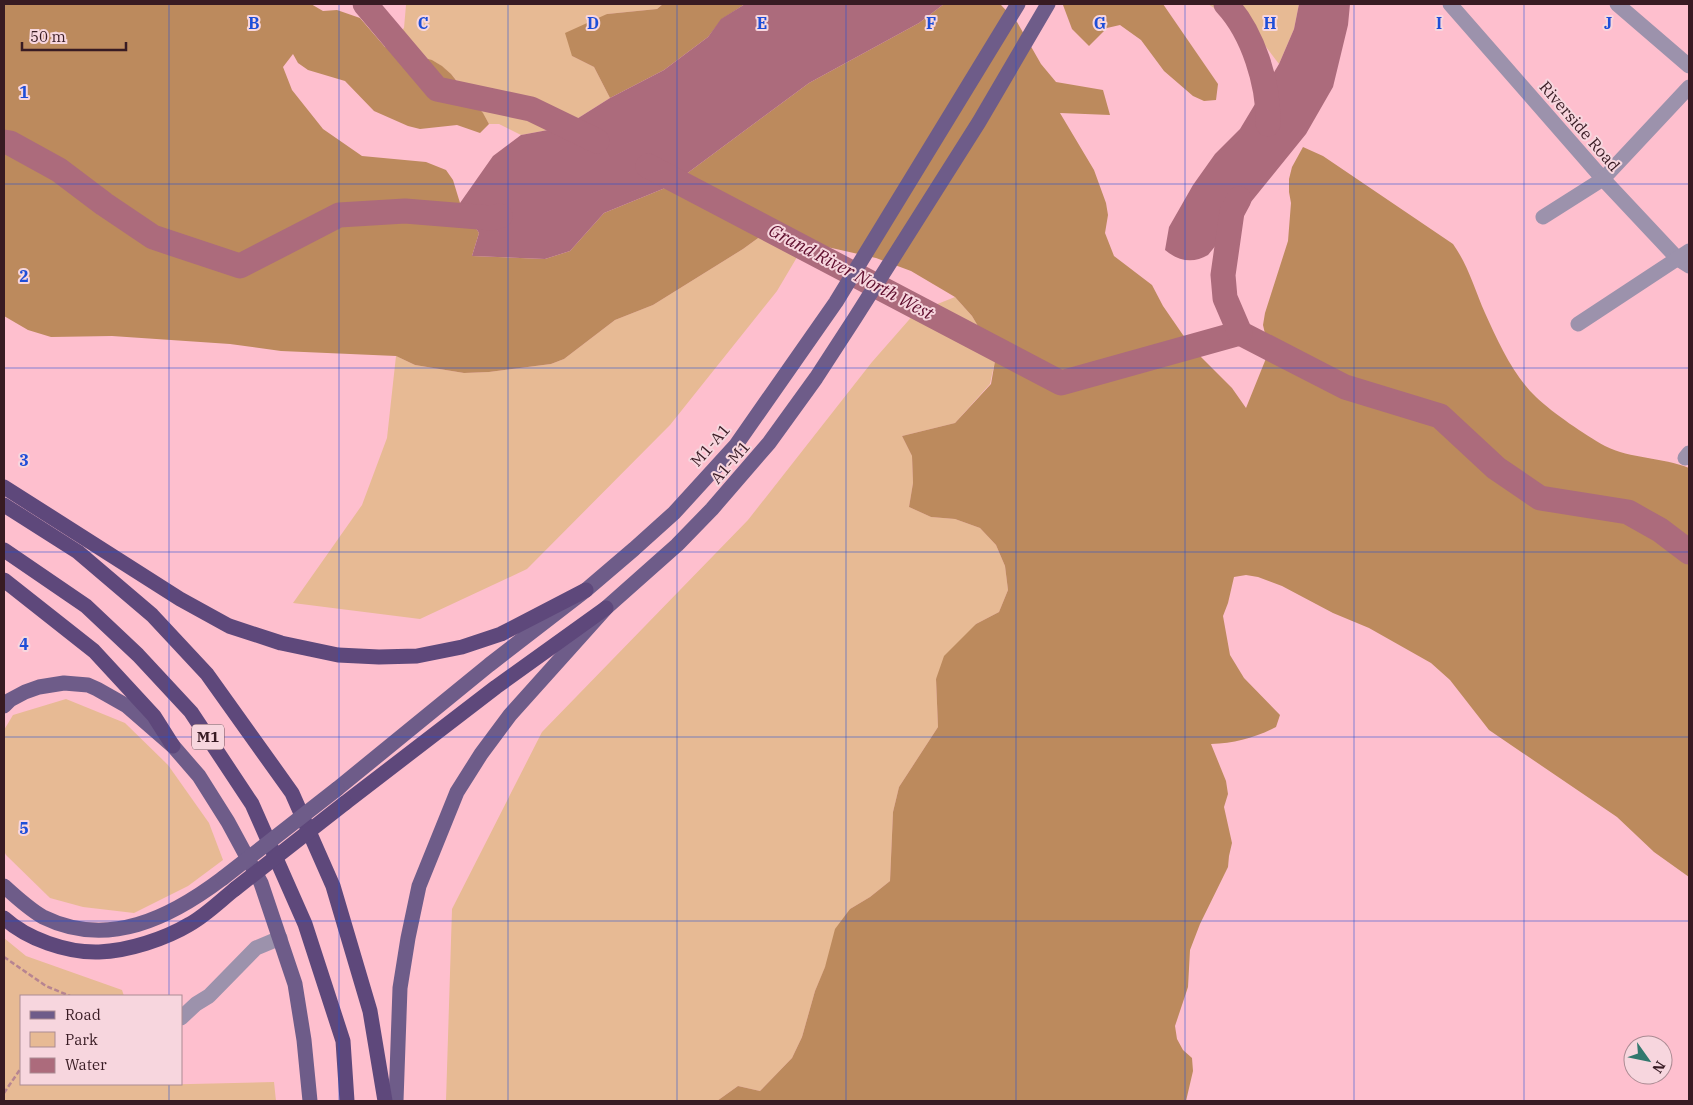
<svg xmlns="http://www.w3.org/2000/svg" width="1693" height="1105" viewBox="0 0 1693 1105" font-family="'IBM Plex Serif',serif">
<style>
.green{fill:#e7ba94}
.forest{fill:#bc8a5d}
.water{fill:#ac6b7c}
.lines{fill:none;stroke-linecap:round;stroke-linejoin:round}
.river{stroke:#ac6b7c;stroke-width:25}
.path{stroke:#b78491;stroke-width:2.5;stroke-dasharray:5 2.5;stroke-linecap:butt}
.minor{stroke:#9c92ac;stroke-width:15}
.major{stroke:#6e5c89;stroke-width:15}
.highway{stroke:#5e487b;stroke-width:15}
.major-bridge{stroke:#6e5c89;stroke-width:15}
.highway-bridge{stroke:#5e487b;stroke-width:15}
.grid{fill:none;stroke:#1d4ed8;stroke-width:1;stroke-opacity:0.55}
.labels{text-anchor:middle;stroke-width:4;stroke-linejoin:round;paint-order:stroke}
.shield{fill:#f7d6de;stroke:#71535b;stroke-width:1}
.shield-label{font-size:15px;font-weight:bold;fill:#381b23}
.street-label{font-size:16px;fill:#381b23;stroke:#f7d6de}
.water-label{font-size:18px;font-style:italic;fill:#600f2f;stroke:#f7d6de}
.grid-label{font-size:16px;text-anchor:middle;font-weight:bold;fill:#1d4ed8;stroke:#f7d6de;stroke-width:4;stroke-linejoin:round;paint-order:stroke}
</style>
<rect width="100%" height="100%" fill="#febfce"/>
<g class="green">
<path d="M401,4h262l-6,5 -50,5 -35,42 22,11 16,31 -46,29 -43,8 -22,-11h-10c-9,-18 -37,-54 -56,-63 -14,-7 -33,-10 -48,-14l19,-19 2,-23z"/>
<path d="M1208,4h91l-5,25 -15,35 -19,-25z"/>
<path d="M765,233l41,9 -29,49 -107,134 -143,144 -107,50 -127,-16 69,-98 25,-67 9,-82 19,9 49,8 25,-1 62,-8 13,-5 51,-39 38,-15 90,-56z"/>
<path d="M955,297l17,19 13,22 10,23 -5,23 -35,39 -53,13 10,20 1,27 -4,24 22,10 24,2 25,9 16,17 9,21 3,24 -9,22 -23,12 -40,55 2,48 -39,60 -6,25 -3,69 -20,16 -20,12 -35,82 -13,46 -10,21 -32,33 -22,-5 -21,15h-271l6,-192 90,-177 206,-212 124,-158 43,-49z"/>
<path d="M66,699l59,24 43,42 41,58 14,37 -35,26 -54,27 -51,-6 -33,-9 -44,-43 -2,-4v-121l9,-15z"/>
<path d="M4,938l22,18 96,34 2,6h-103v88h125l1,1 127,-3 2,19h-272z"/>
</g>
<g class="forest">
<path d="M4,4h307l12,7 14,-1 23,8 25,29 47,13 10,6 9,8 32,39 6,11 -9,9 -23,-8 -37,4 -12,-3 -34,-15 -29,-30 -37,-11 -10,-7 -5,-9 -10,13 9,23 31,39 39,27 64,6 20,8 7,10 7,23 19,30 -7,23 73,3 25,-8 34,-38 66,-27 139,-103 110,-60 25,-19 57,1 16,17 24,42 15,18 47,8 7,25 -50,-2 34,57 12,33 2,12 -3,18 9,23 38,29 11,21 20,29 16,20 33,33 14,20 23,-57 -6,-26 2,-12 23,-72 3,-38 -2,-11v-13l3,-12 11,-20 20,9 130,88c15,21 22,46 32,69 13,29 28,62 51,84 18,17 48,37 69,49 26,13 57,11 84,22v409l-35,-25 -37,-35 -128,-87 -39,-50 -19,-17 -62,-35 -36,-15 -51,-27 -24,-9 -12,-2 -12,2 -6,26 -5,13 7,39 14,23 36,37 -4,12c-22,11 -41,16 -65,17l15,37 2,13 -4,13 8,36 -3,13 -1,11 -28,57 -10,26 -2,37 -13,39 2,13 6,11 9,8 1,13 -7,30h-52v-1l-2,1h-415l21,-15 22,5 32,-33 10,-21 13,-46 10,-24 10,-38 15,-20 20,-12 20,-16 3,-69 6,-25 39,-60 -2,-48 8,-23 32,-32 23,-12 9,-22 -3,-24 -9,-21 -16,-17 -25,-9 -24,-2 -22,-10 4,-24 -1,-27 -10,-20 53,-13 36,-39 4,-23 -10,-23 -13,-22 -17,-19 -44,-26 -35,-13 -111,-25 -22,16 -90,56 -38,15 -51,39 -13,5 -62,8 -25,1 -49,-8 -19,-9 -115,-5 -51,-7 -118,-8 -61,1 -23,-7 -24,-14z"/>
<path d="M663,4h82l-23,15 -14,18 -44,33 -54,28 -16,-31 -22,-11 -7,-23 42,-19 50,-5z"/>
<path d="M1059,4h104l55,80 -2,16 -12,1 -11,-5 -29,-25 -23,-31 -21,-15 -13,3 -18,18 -17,-17 -9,-24z"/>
</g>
<g class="water">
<path d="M745,4h199l-25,19 -110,60 -139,103 -66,27 -34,38 -25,8 -73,-3 7,-23 -19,-30 33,-47 28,-21 43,-8 46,-29 54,-28 44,-33 13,-18z"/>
<path d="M1299,4h51l-2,21 -15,62 -27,47 -98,121c-15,9 -30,6 -43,-5l4,-23 24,-42 22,-31 25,-25 39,-65 15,-35z"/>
</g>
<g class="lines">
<g class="river">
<path d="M365,4l72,85 94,20 66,32"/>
<path d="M1226,4c27,29 43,80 42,120"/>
<path d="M4,142l6,1 49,27 45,34 49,33 87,29 99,-51 66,-4 86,7 9,-2"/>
<path d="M648,166l413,217 179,-50 105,54 95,29 56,52 44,30 88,14 32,18 29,22"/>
<path d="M1239,199l-7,13 -9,63 2,23 15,35"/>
</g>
<g class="path">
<path d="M4,957l42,29 24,10"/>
<path d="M4,1093l17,-25"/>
</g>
<g class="minor">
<path d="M1450,4l153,175 75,80 11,7"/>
<path d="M1617,4l72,62"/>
<path d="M1543,217l60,-38 86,-92"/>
<path d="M1578,324l111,-73"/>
<path d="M1685,458l4,-5"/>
<path d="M181,1018l15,-14 13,-8 47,-48 24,-10"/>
</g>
<g class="major">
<path d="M4,706l6,-6 15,-8 14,-5 25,-4 24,2 9,4 30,17 46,40 26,30 29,46 33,61 34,101 9,56 6,61"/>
<path d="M337,789l152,-124 97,-75 48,-41 40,-36 62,-68 100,-143 182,-298"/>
<path d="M4,886c12,11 25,23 39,31 65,32 127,1 180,-39"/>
<path d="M396,1101l4,-113 8,-50 11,-52 38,-94 24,-38 29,-39 96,-107 71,-63 35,-36 57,-66 47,-65 39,-60 124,-196 69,-118"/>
</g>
<g class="highway">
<path d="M4,487l176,112 49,27 52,17 57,12 41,2 38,-1 45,-9 39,-13 85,-44"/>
<path d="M4,505l74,47 74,63 55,59 85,119 41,93 37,125 15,90"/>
<path d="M4,550l82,56 52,49 53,57 61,92 53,120 38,117 4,60"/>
<path d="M4,580l90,71 60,65 19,30"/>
<path d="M345,803l151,-116 110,-79"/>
<path d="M4,918c23,21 63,35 95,34 29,-1 66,-13 91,-28 16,-9 30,-23 45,-35"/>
</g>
<path class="major-bridge" d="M223,878l114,-89"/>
<path class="highway-bridge" d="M235,889l110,-86"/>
</g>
<path class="grid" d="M169,4v992M339,4v1097M508,4v1097M677,4v1097M846,4v1097M1016,4v1097M1185,4v1097M1354,4v1097M1524,4v1097M4,184h1685M4,368h1685M4,552h1685M4,737h1685M4,921h1685M169,1084v17"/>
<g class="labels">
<rect class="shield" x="192" y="724.5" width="32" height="25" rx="4"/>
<g class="shield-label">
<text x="208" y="742">M1</text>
</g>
<g class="street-label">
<text transform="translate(1580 126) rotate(49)" y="6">Riverside Road</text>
<text transform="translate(710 445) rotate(-49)" y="6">M1-A1</text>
<text transform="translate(730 462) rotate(-49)" y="6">A1-M1</text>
</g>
<g class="water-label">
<text transform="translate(851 272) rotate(28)" y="6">Grand River North West</text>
</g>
</g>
<g class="grid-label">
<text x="254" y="29">B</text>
<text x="423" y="29">C</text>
<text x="593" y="29">D</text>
<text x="762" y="29">E</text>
<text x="931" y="29">F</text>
<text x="1100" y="29">G</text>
<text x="1270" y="29">H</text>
<text x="1439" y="29">I</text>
<text x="1608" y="29">J</text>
<text x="24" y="98">1</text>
<text x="24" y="282">2</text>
<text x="24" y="466">3</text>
<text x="24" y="650">4</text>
<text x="24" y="834">5</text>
</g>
<rect width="1693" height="1105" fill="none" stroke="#381b23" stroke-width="10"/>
<rect x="20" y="995" width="162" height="90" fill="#f7d6de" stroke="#ab8b93"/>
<rect x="30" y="1011" width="25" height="8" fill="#6e5c89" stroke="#ab8b93"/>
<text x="65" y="1020" font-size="15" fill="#381b23">Road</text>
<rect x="30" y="1032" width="25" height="15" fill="#e7ba94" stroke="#ab8b93"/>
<text x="65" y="1045" font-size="15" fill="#381b23">Park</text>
<rect x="30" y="1058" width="25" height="15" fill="#ac6b7c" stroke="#ab8b93"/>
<text x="65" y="1070" font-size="15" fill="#381b23">Water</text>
<g transform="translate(1648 1060) rotate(123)"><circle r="24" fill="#f7d6de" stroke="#ab8b93"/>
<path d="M0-4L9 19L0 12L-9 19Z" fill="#32786e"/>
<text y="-8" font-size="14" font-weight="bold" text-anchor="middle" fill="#381b23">N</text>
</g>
<path d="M22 42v8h104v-8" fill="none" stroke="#381b23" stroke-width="2.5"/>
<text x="30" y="42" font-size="15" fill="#381b23" stroke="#f7d6de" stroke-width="4" paint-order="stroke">50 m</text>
</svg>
